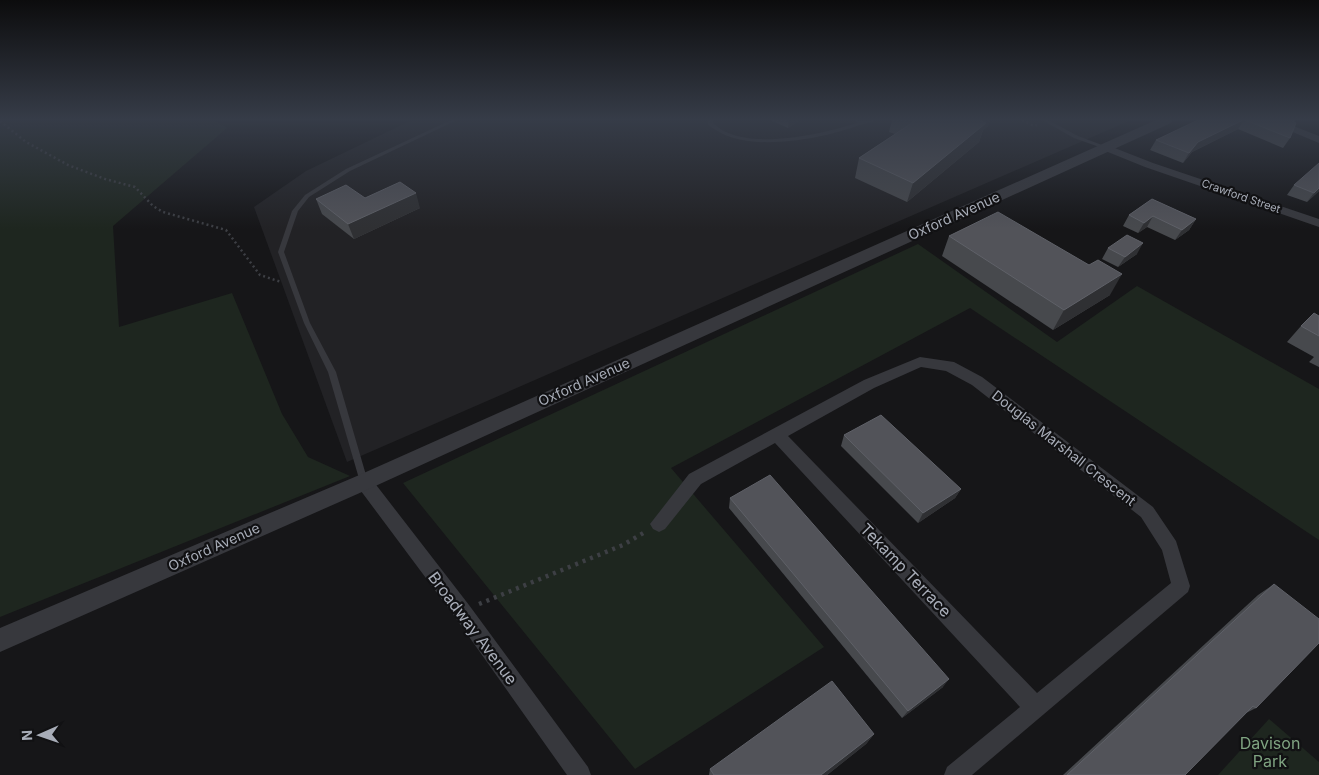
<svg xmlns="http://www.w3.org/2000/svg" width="1319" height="775" viewBox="0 0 1319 775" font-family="Inter,sans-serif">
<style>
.built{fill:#222225}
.green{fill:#1e261f}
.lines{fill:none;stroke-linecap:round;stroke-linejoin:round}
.path-far1{stroke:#3d3f44;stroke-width:2.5;stroke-dasharray:2 3;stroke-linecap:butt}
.path{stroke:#3d3f44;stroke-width:4.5;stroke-dasharray:3 5;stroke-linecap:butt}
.service{fill:#37383d;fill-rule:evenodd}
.minor{fill:#37383d;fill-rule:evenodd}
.tertiary{fill:#37383d;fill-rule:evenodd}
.wall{fill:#47494d}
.shaded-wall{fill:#2f3033}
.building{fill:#525359;stroke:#5f6168}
.labels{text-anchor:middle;stroke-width:4.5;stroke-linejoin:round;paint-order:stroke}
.far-street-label{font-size:11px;fill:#a8adb8;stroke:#111113}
.street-label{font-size:14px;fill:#a8adb8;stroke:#111113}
.near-street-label{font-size:16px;fill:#a8adb8;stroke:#111113}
.near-park-label{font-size:16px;fill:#7fa381;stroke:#111113}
</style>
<rect width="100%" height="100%" fill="#161618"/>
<path class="built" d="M412,120h719l-784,342 -93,-255 52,-36z"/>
<g class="green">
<path d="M0,120h214l13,8 -114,98 6,101 113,-34 50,121 26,43 42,19 -350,141z"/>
<path d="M918,244l139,98 80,-56 182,103v151l-349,-232 -299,160 153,179 -189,122 -232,-286z"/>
<path d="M1269,719l50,43v13h-101z"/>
</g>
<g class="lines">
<g class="path-far1">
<path d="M1022,120l12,6 3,-1"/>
<path d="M0,121l26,21 42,23 37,14 30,8 18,19 10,6 63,18 34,45 21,7"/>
</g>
<path class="path" d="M479,604l144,-59 22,-13"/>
<g class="service">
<path d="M451,120h6l-107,51 -41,26 -11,14 -14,41 26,71 26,49 32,110 -1,2 -3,1 -3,-1 -1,-2 -32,-110 -24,-49 -26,-71 14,-41 13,-16 41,-26z"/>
<path d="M708,120h5v3c4,3 8,7 13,9 35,16 95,2 131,-9l-2,-2v-1l7,1 14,-1c-6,3 -14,4 -22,7 -35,12 -98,24 -133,6 -4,-2 -8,-5 -13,-8z"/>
<path d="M1042,120h6l30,16 32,12 -5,1 -31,-11z"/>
</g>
<g class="minor">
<path d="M1264,120h14l41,16v7z"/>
<path d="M1107,145l46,18 166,56v8l-174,-60 -42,-17 -1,-2 1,-2z"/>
<path d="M920,357l34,5 28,15 171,130 23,34 14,45 -2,6 -216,183h-28l3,-8 73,-60 -245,-264 -74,41 -36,45 -6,3 -6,-3 -3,-5 39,-50 175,-94zM921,367l25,4 26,14 169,132 21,33 9,33 -134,110 -249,-257 86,-48z"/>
<path d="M364,475l6,2 99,128 119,162 3,8h-24l-112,-158 -97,-130 -2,-5 2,-5z"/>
</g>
<path class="tertiary" d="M1156,120h17l-2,3 -800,365 -371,164v-24l357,-152z"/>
</g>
<g class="wall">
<path d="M770,120h30l-12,8z"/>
<path d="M892,120h98l-2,6 -5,4 -4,12 -72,60 -52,-24 4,-20 36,-24 -6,-2z"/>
<path d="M1198,120h98l-2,2 -4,16 -7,10 -45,-19 -46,23 -9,11 -33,-13 6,-10z"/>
<path d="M1294,185l25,6 -12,11 -20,-7z"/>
<path d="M365,198l55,10 -66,31 -32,-25 -6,-15z"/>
<path d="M1152,199l44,20 -7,11 -14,10 -28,-13 -9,6 -15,-7 6,-11z"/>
<path d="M949,236l140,29 21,30 -57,35 -111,-74z"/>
<path d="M1108,248l29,6 -19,13 -16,-8z"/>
<path d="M1319,316v51l-10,-5 5,-5 -27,-15 14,-16z"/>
<path d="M844,435l117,54 -6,9 -37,25 -77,-77z"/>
<path d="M730,498l213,189 -41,31 -173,-210z"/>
<path d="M1274,584l-18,124 -12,6 -59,61h-122l195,-180z"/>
<path d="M874,734l-8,10 -39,31h-118l1,-6z"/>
</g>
<g class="shaded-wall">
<path d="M789,120h11l-12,8z"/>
<path d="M978,120h12l-2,6 -5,4 -4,12 -72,60 6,-19z"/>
<path d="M1244,120l-6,9 -46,23 -9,11 6,-10 9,-11z"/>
<path d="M1319,188v3l-12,11 7,-9z"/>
<path d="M416,193l4,15 -66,31 -6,-15z"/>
<path d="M1153,216l-6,11 -9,6 6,-10z"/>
<path d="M1196,219l-7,11 -14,10 7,-10z"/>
<path d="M1143,243l-6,11 -19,13 7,-10z"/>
<path d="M1122,274l-12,21 -57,35 11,-20z"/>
<path d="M961,489l-6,9 -37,25 5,-10z"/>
<path d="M949,679l-6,8 -41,31 6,-7z"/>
<path d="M874,734l-8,10 -39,31h-6z"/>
</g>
<g class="building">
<path d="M913,120h67l6,3 -73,60 -54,-25 56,-37z"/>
<path d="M1198,120h45l-45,22 -9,11 -33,-13z"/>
<path d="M1245,120h45l6,3 -6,15z"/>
<path d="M1319,163v25l-5,5 -20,-8z"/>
<path d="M400,182l16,11 -68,31 -32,-25 30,-14 19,13z"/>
<path d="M1152,199l44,20 -14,11 -29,-14 -9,7 -15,-8z"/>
<path d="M998,212l91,53 9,-5 24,14 -58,36 -115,-74z"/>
<path d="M1127,235l16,8 -18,14 -17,-9z"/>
<path d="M1314,313l5,3v20l-18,-10z"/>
<path d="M881,415l80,74 -38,24 -79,-78z"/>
<path d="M770,475l179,204 -41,32 -178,-213z"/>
<path d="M1274,584l45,35v24l-63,65 -3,-2 -68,69h-118z"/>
<path d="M832,681l42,53 -53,41h-107l-4,-6z"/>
</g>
<linearGradient id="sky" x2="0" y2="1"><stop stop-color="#0c0c0d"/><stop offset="0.52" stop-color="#363c48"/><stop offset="1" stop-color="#363c48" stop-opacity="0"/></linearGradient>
<rect width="1319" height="229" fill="url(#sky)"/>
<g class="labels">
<g class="far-street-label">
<text transform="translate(1241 196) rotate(19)" y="4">Crawford Street</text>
</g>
<g class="street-label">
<text transform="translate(954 216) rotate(-24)" y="5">Oxford Avenue</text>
<text transform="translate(584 382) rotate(-24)" y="5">Oxford Avenue</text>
<text transform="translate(1064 448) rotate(38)" y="5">Douglas Marshall Crescent</text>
<text transform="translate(214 547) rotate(-24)" y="5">Oxford Avenue</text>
</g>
<g class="near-street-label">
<text transform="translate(906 570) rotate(46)" y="6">Tekamp Terrace</text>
<text transform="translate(473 628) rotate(53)" y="6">Broadway Avenue</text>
</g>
<g class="near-park-label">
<text x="1270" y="749">Davison<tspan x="1270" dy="18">Park</tspan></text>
</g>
</g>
<g transform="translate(40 735) rotate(268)" stroke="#111113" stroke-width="4" paint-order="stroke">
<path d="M0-4L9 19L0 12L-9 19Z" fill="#a8adb8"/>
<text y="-8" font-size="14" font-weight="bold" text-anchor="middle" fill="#a8adb8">N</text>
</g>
</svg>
